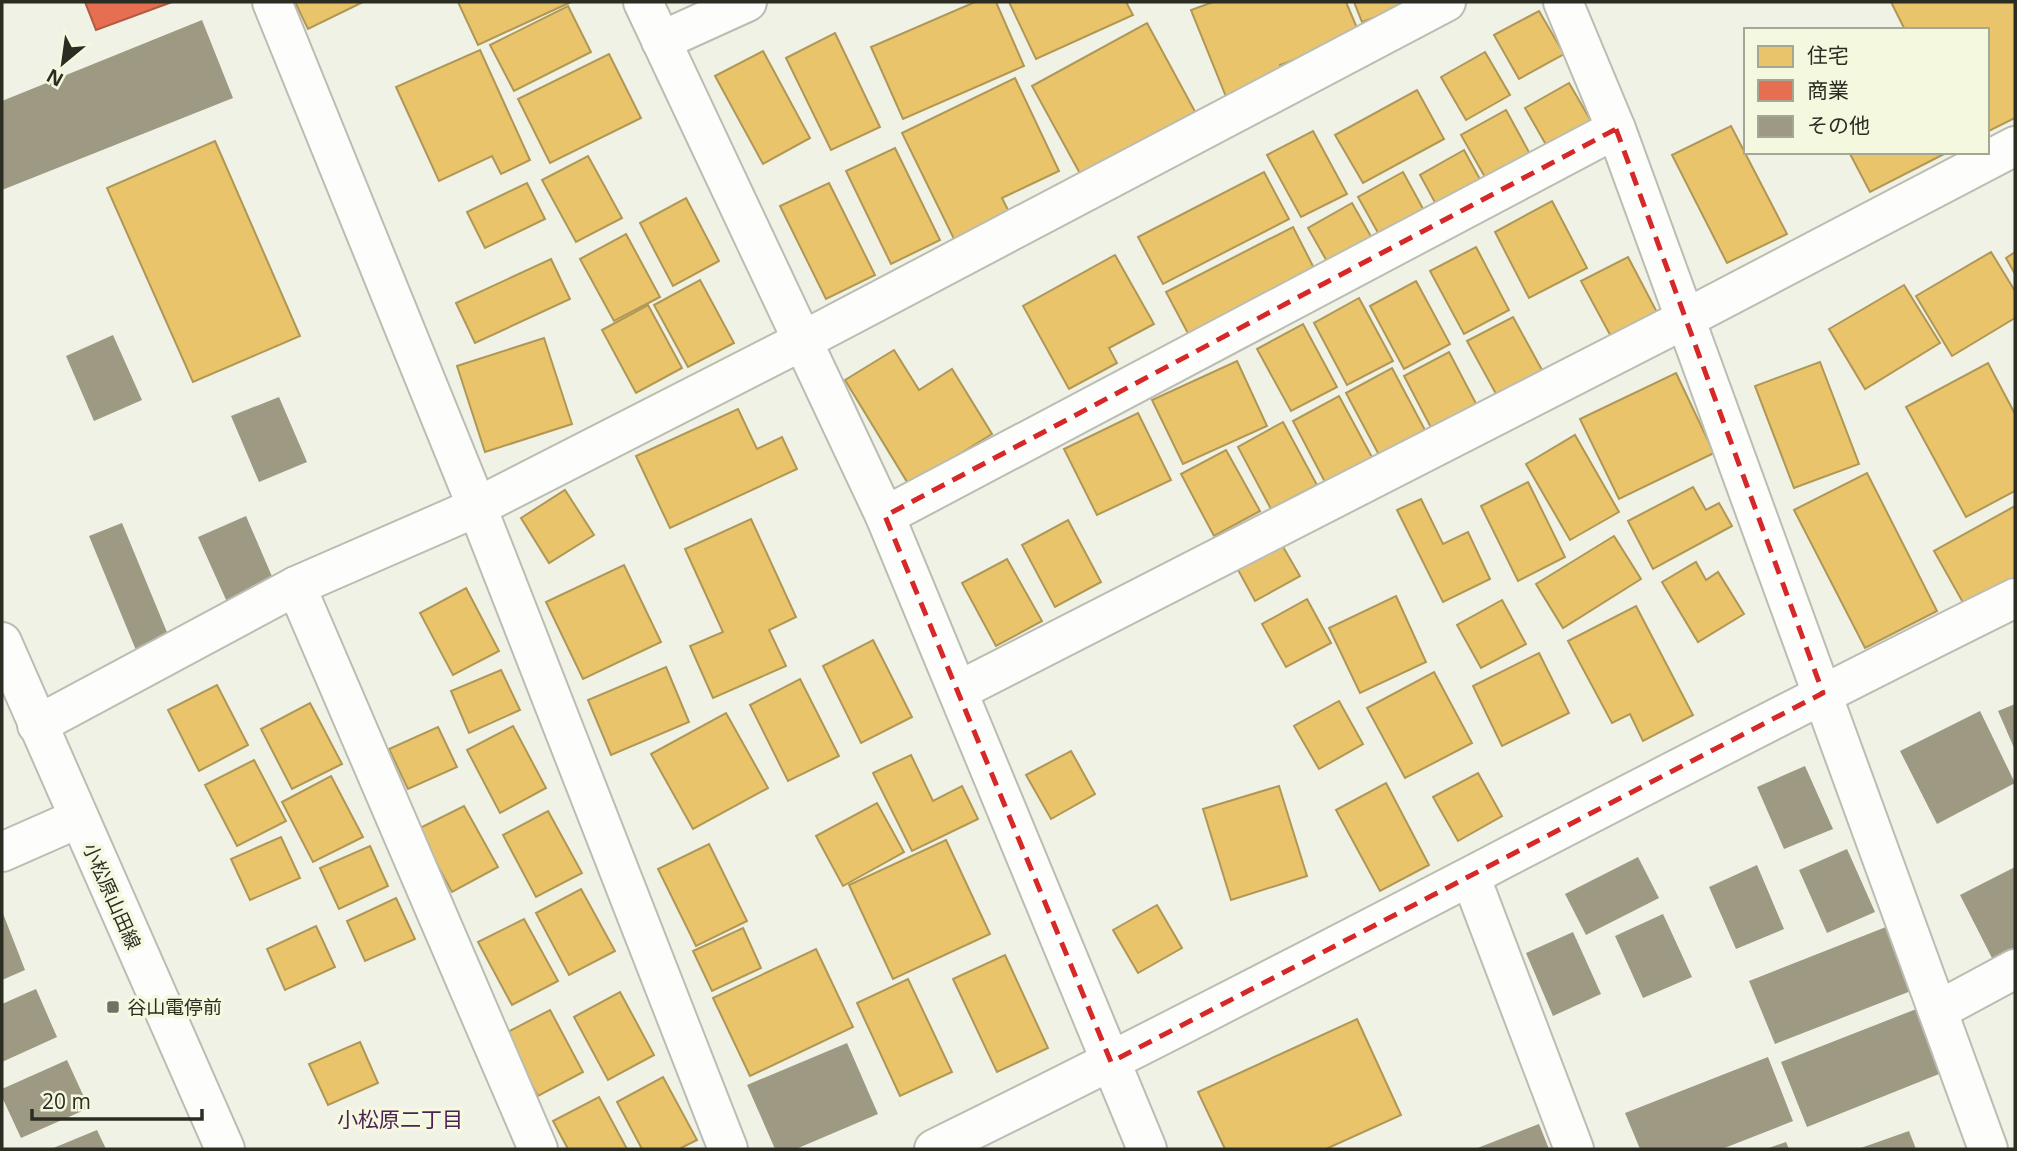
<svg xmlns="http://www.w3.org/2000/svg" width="2017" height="1151" viewBox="0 0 2017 1151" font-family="'Open Sans','Noto Sans JP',sans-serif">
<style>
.homes{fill:#e9c46a;stroke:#b09755;stroke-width:2}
.shops{fill:#e76f51;stroke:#af5b43;stroke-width:2}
.building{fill:#9e9983}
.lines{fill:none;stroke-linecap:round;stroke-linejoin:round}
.street-casing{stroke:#bbbdb3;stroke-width:42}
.secondary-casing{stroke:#bbbdb3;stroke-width:42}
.street{stroke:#fdfdfb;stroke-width:38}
.secondary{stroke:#fdfdfb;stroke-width:38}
.marked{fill:none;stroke:#d62828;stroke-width:5;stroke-dasharray:14 9;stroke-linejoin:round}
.poi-dot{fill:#707267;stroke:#f3f8df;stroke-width:2.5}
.labels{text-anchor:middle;stroke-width:7;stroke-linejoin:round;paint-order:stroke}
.street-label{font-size:19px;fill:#2b2d23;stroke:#f3f8df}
.poi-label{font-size:19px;fill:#2b2d23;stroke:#f3f8df;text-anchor:start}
.neighbourhood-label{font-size:21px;fill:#4e2053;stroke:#f3f8df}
</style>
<rect width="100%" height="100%" fill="#f0f2e5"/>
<g class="homes">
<path d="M295,2h68l-55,27z"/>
<path d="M458,2h113l-93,43z"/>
<path d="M975,2h21l28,64 -121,53 -32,-72z"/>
<path d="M1009,2h117l7,13 -97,44z"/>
<path d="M1213,2h133l14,33 -80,30 7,16 -58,23 -38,-94z"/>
<path d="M1354,2h63l-55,20z"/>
<path d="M1891,2h124v116l-28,14v-102h-82z"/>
<path d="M568,6l23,46 -77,39 -24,-46z"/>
<path d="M1539,11l25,43 -45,25 -25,-44z"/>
<path d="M1147,23l51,94 -115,62 -51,-93z"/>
<path d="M835,33l45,94 -49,23 -45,-92z"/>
<path d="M480,50l50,110 -29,14 -9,-18 -53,25 -43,-94z"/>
<path d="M763,51l47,87 -47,26 -48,-88z"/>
<path d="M1485,52l25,43 -44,25 -25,-43z"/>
<path d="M609,54l32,64 -91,45 -32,-64z"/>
<path d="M1015,78l44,93 -57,27 8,16 -55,27 -53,-108z"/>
<path d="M1569,83l25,43 -45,24 -24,-42z"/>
<path d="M1417,90l27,49 -81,44 -28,-48z"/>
<path d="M1506,110l24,44 -44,25 -25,-44z"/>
<path d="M1731,126l56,108 -60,29 -55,-108z"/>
<path d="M1313,131l34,63 -46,23 -34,-62z"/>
<path d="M215,141l85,195 -107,46 -86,-194z"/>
<path d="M895,148l45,92 -49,24 -45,-93z"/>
<path d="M1464,150l24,44 -44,25 -24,-44z"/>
<path d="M1849,152h99l-78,40z"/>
<path d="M588,156l34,62 -46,24 -34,-62z"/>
<path d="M1264,172l25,47 -126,65 -25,-47z"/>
<path d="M1403,172l24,44 -45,24 -24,-43z"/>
<path d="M527,183l18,36 -60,29 -18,-36z"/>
<path d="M829,183l46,92 -49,24 -46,-93z"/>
<path d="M686,198l33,63 -46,25 -33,-63z"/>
<path d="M1552,201l35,67 -58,30 -34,-66z"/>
<path d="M1352,203l25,44 -44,25 -25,-44z"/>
<path d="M1293,227l24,47 -126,65 -25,-47z"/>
<path d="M626,234l34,63 -46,24 -34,-62z"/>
<path d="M1476,247l33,63 -45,24 -34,-63z"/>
<path d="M1991,252l24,39v27l-63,38 -36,-60z"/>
<path d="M2015,252v22l-9,-16z"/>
<path d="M1115,255l39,69 -45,24 8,15 -48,26 -46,-83z"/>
<path d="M1628,257l33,63 -46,24 -34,-63z"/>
<path d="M551,259l19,40 -95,44 -19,-40z"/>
<path d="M700,280l34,63 -46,24 -34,-62z"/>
<path d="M1416,281l34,63 -46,25 -34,-63z"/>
<path d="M1904,285l36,58 -75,46 -36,-60z"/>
<path d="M1359,298l34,63 -46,24 -33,-62z"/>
<path d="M648,305l34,63 -46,25 -34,-63z"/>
<path d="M1513,317l34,62 -46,24 -34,-62z"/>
<path d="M1303,324l34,63 -46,24 -34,-62z"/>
<path d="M544,338l28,86 -87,28 -28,-86z"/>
<path d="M894,350l25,40 33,-21 40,65 -83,51 -64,-105z"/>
<path d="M1449,352l33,63 -45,24 -33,-63z"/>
<path d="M1237,361l30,65 -84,38 -31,-64z"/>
<path d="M1820,362l39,102 -65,24 -39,-102z"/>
<path d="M1988,363l27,51v77l-49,26 -60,-110z"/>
<path d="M1392,368l33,62 -46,25 -33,-62z"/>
<path d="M1676,373l38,80 -95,46 -39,-80z"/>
<path d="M1339,396l34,63 -47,25 -33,-63z"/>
<path d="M738,409l19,40 25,-12 15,32 -127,59 -34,-72z"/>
<path d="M1138,413l33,67 -74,35 -33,-66z"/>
<path d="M1283,422l34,63 -46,24 -33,-62z"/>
<path d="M1575,435l44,77 -49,28 -44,-76z"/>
<path d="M1226,450l34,61 -46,25 -33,-62z"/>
<path d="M1867,473l70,138 -72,37 -71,-138z"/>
<path d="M1528,482l37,75 -47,24 -37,-75z"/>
<path d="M1693,487l13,23 13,-7 13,23 -79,43 -25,-48z"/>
<path d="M565,490l29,45 -45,28 -28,-45z"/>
<path d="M1421,499l22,45 25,-12 22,47 -47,23 -46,-92z"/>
<path d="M2015,506v84l-45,25 -36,-64z"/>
<path d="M751,519l45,98 -27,13 17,36 -73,32 -23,-52 33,-14 -38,-83z"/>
<path d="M1068,520l33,62 -46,25 -33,-62z"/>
<path d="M1275,533l25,43 -45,25 -24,-44z"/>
<path d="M1614,536l27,43 -78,49 -27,-44z"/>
<path d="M1007,559l35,62 -46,25 -34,-63z"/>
<path d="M1696,562l10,18 12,-8 26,42 -46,28 -36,-60z"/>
<path d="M624,565l37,77 -78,37 -37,-77z"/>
<path d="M466,588l33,63 -46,24 -33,-62z"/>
<path d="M1396,596l30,66 -66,31 -31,-65z"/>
<path d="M1307,599l24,44 -45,24 -24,-43z"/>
<path d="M1502,600l24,44 -45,24 -24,-43z"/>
<path d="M1636,606l57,109 -50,26 -13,-27 -18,9 -44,-82z"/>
<path d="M873,640l39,77 -51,26 -38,-77z"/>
<path d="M1539,653l30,60 -67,33 -29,-60z"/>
<path d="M666,667l23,55 -78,33 -23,-55z"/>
<path d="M501,670l19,40 -51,23 -18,-42z"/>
<path d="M1434,672l38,71 -67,35 -38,-70z"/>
<path d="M800,679l39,77 -51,25 -38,-76z"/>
<path d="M217,685l31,60 -49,26 -31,-61z"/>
<path d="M1339,701l24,43 -44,25 -25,-43z"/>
<path d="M310,703l32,61 -50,25 -31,-60z"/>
<path d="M726,713l42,75 -75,41 -42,-75z"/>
<path d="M513,726l33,62 -46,25 -33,-63z"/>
<path d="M438,727l19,40 -49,22 -19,-40z"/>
<path d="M1071,751l24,43 -44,25 -25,-44z"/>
<path d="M911,755l22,46 29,-15 16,33 -66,32 -39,-78z"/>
<path d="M254,760l32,61 -49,25 -32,-61z"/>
<path d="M1478,773l24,43 -44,25 -25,-44z"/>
<path d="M331,776l32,61 -50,25 -31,-60z"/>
<path d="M1386,783l43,82 -49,26 -44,-81z"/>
<path d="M1279,786l28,90 -76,24 -28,-91z"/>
<path d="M877,803l27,49 -61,34 -27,-50z"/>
<path d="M464,806l34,61 -46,25 -34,-63z"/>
<path d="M548,811l34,62 -46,24 -33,-62z"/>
<path d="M281,837l19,41 -50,22 -19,-41z"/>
<path d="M946,840l44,94 -97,45 -44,-94z"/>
<path d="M709,844l38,77 -51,25 -38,-77z"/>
<path d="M370,846l18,40 -49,23 -19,-41z"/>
<path d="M581,889l34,62 -46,24 -33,-62z"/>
<path d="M396,898l19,41 -50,22 -18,-40z"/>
<path d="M1157,905l25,43 -44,25 -25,-43z"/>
<path d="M524,919l34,62 -46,24 -34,-63z"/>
<path d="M316,926l19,41 -50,23 -18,-41z"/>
<path d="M743,928l18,40 -49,23 -19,-40z"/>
<path d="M816,949l37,78 -103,49 -37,-78z"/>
<path d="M1005,955l43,93 -51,24 -44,-93z"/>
<path d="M908,979l44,93 -52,24 -43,-93z"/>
<path d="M620,992l34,63 -46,25 -34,-63z"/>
<path d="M550,1010l33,62 -45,24 -34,-62z"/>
<path d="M1357,1019l44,96 -75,34h-101l-27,-57z"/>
<path d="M360,1042l18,41 -50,22 -19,-41z"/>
<path d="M663,1077l34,63 -18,9h-37l-25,-47z"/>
<path d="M599,1097l28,52h-59l-15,-28z"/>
</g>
<path class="shops" d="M85,2h87l-76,28z"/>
<g class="building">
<path d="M202,20l31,78 -231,92v-89z"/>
<path d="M113,335l29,65 -48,21 -28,-65z"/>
<path d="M279,397l28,65 -48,20 -28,-66z"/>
<path d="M246,516l28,65 -47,21 -29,-65z"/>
<path d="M122,523l49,119 -33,13 -49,-119z"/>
<path d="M2015,704v46l-17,-39z"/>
<path d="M1980,711l35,72 -78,41 -37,-73z"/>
<path d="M1805,766l28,63 -49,20 -27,-62z"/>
<path d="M1847,849l28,63 -48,21 -28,-63z"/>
<path d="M1638,857l21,41 -73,37 -21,-41z"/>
<path d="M1757,865l27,64 -48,20 -27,-62z"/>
<path d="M2015,867v82l-22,11 -33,-65z"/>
<path d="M2,911l23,59 -23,10z"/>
<path d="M1663,914l29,63 -49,21 -28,-62z"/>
<path d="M1891,925l25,64 -141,55 -26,-63z"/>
<path d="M1573,932l28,62 -48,22 -27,-63z"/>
<path d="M36,989l21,48 -55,25v-58z"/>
<path d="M1924,1006l25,64 -142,57 -26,-65z"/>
<path d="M847,1043l31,71 -82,35h-21l-28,-64z"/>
<path d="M1768,1057l25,64 -71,28h-82l-15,-36z"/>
<path d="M67,1060l22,48 -68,30 -19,-41v-8z"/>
<path d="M1539,1124l10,25h-74z"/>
<path d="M97,1130l9,19h-55z"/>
<path d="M1909,1131l7,18h-58z"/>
<path d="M1786,1142l3,7h-23z"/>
</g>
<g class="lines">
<g class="street-casing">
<g id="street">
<path d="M272,2l205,505 251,642"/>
<path d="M643,2l242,514 262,633"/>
<path d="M1563,2l53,127 372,1020"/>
<path d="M661,41l86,-39"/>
<path d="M885,516l731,-387"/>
<path d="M296,586l242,563"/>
<path d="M958,691l727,-372 330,-173"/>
<path d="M37,725l259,-139 181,-79 327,-167 642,-338"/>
<path d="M2,852l75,-33"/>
<path d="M1471,878l103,271"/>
<path d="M1939,1010l76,-41"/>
<path d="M934,1149c363,-178 718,-372 1081,-551"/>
</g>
</g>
<g class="secondary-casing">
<path id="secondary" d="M2,642l223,507"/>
</g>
<use href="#street" class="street"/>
<use href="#secondary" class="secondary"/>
</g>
<path class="marked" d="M1616,129l207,564 -712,369 -226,-546z"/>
<rect class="poi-dot" x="106" y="1000" width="14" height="14" rx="3.5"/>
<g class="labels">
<g class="street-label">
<text transform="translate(112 896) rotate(66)" y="7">小松原山田線</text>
</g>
<g class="poi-label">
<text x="127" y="1014">谷山電停前</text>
</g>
<g class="neighbourhood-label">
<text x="400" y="1127">小松原二丁目</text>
</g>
</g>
<rect width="2017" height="1151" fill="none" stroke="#2b2d23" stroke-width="7"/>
<rect x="1744" y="28" width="245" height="126" fill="#f3f8df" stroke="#a3a794" stroke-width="2"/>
<rect x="1758" y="46" width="35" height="21" fill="#e9c46a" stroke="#a3a794" stroke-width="2"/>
<text x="1807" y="63" font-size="21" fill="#2b2d23">住宅</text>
<rect x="1758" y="80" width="35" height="21" fill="#e76f51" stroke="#a3a794" stroke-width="2"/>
<text x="1807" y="98" font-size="21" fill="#2b2d23">商業</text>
<rect x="1758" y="116" width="35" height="21" fill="#9e9983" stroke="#a3a794" stroke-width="2"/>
<text x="1807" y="133" font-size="21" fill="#2b2d23">その他</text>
<g transform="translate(63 63) rotate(209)" stroke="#f3f8df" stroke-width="5" paint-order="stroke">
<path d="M0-5L12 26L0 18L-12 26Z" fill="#2b2d23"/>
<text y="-10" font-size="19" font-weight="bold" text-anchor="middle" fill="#2b2d23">N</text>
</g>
<path d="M32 1109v10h170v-10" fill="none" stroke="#2b2d23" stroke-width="3.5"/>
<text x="42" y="1109" font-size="21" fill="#2b2d23" stroke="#f3f8df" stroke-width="5" paint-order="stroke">20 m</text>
</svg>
